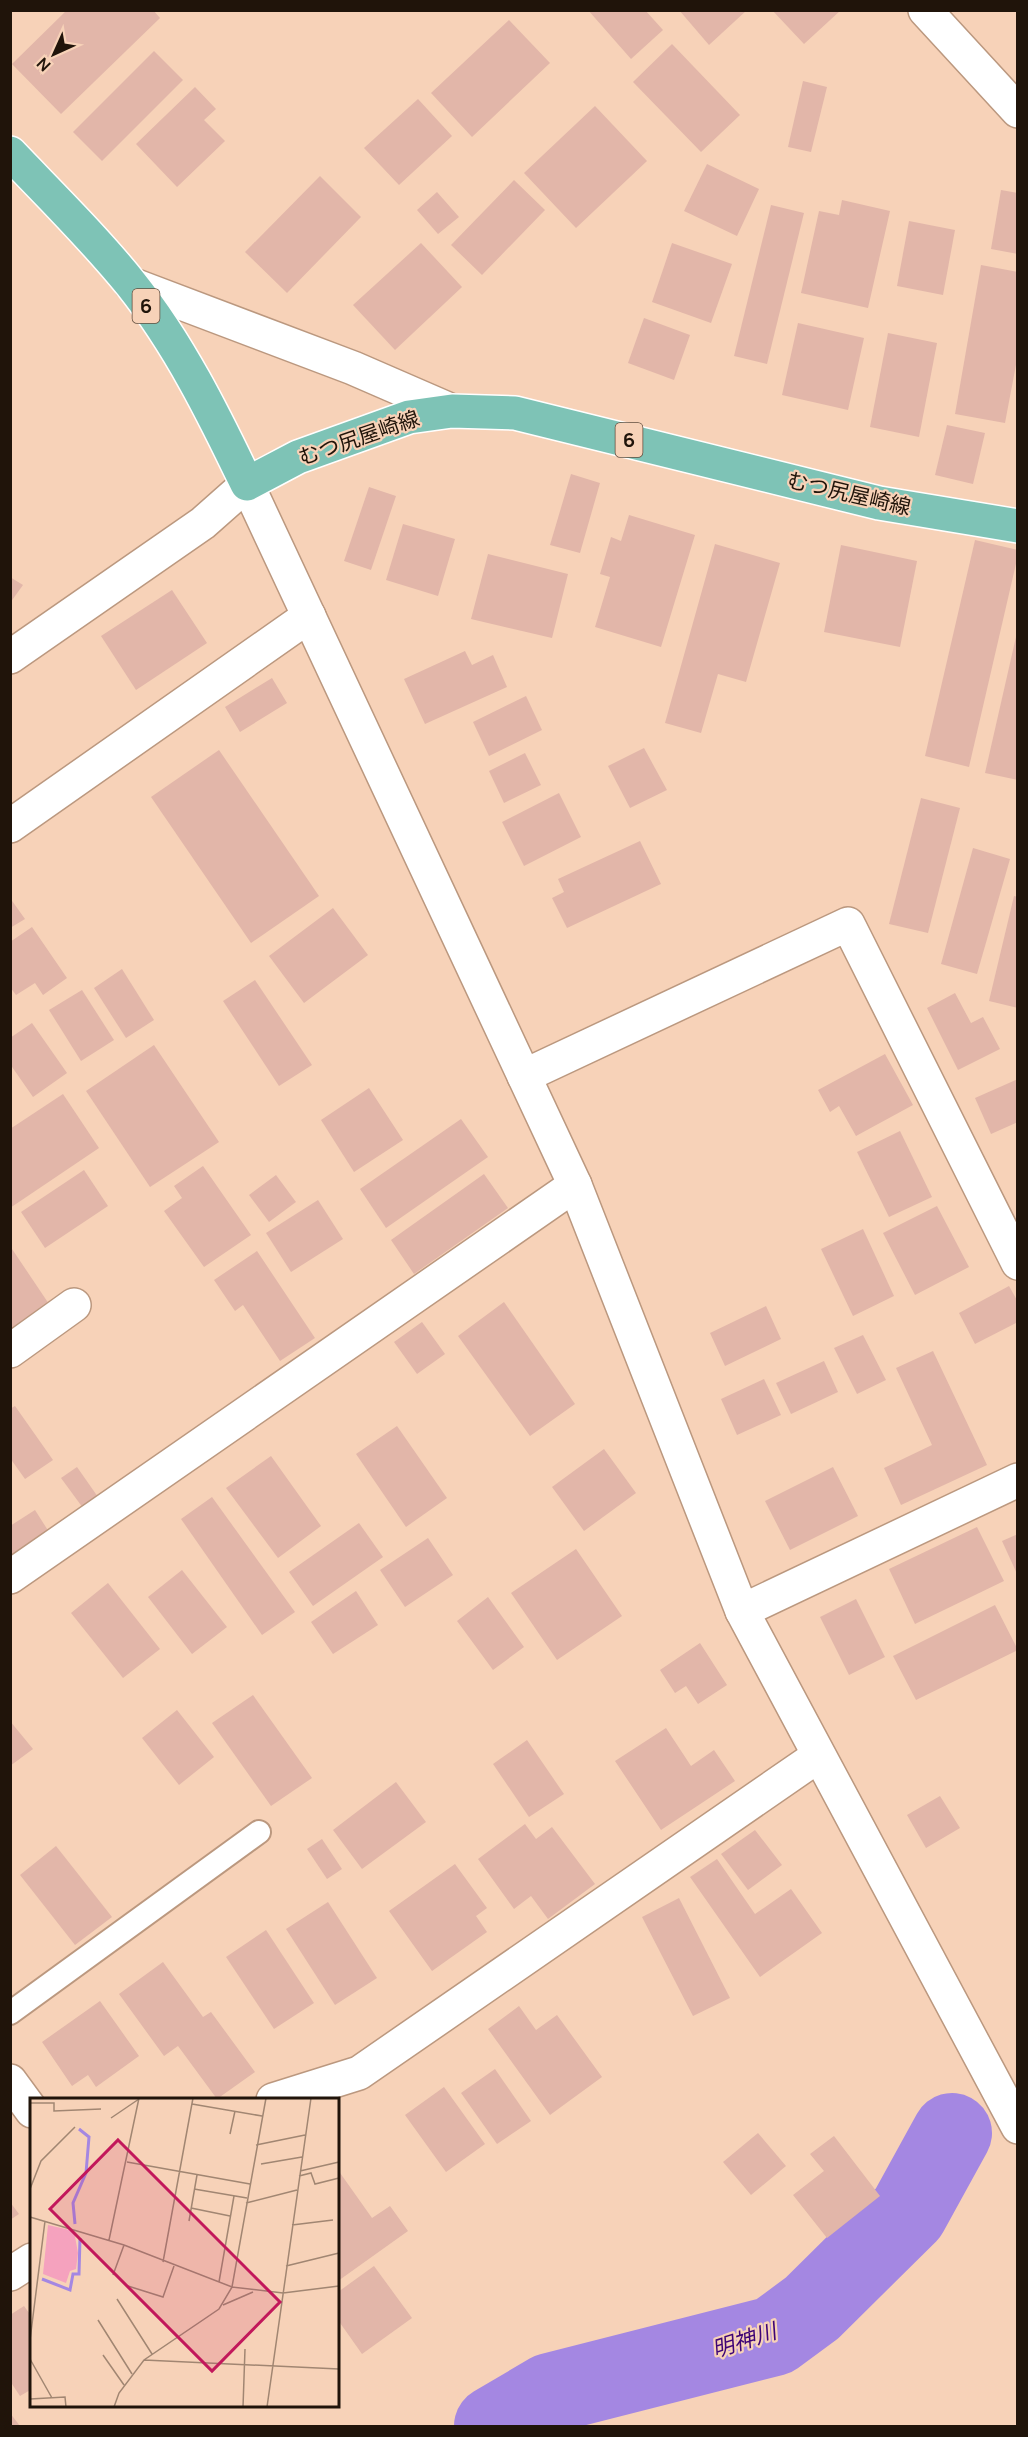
<svg xmlns="http://www.w3.org/2000/svg" width="1028" height="2437" viewBox="0 0 1028 2437" font-family="Manrope,'Noto Sans JP',sans-serif">
<style>
.lines{fill:none;stroke-linecap:round;stroke-linejoin:round}
.river{stroke:#a487e2;stroke-width:80}
.building{fill:#e2b6a9}
.service-casing{stroke:#bb987f;stroke-width:26}
.minor-casing{stroke:#bb987f;stroke-width:36}
.tertiary-casing{stroke:#bb987f;stroke-width:36}
.primary-casing{stroke:#fff;stroke-width:36}
.service{stroke:#fff;stroke-width:22}
.minor{stroke:#fff;stroke-width:33}
.tertiary{stroke:#fff;stroke-width:33}
.primary{stroke:#7ec3b6;stroke-width:33}
.labels{text-anchor:middle;stroke-width:4.5;stroke-linejoin:round;paint-order:stroke}
.shield{fill:#f7d2b8;stroke:#604d3e;stroke-width:1.5}
.shield-label{font-size:20px;font-weight:bold;fill:#20140a}
.street-label{font-size:21px;fill:#20140a;stroke:#f7d2b8}
.water-label{font-size:22px;font-style:italic;fill:#3e0476;stroke:#f7d2b8}
.inset-river{fill:none;stroke:#a487e2;stroke-width:3}
.inset-road{fill:none;stroke:#a18672;stroke-width:1.5}
.view{fill:#c2185b;fill-opacity:0.15;stroke:#c2185b;stroke-width:3}
.inset-edge{fill:none;stroke:#20140a;stroke-width:3}
</style>
<rect width="100%" height="100%" fill="#f7d2b8"/>
<g class="lines">
<path class="river" d="M494,2426l56,-33 224,-57 38,-28 96,-95 44,-80"/>
</g>
<g class="building">
<path d="M67,10h86l7,8 -99,96 -49,-50z"/>
<path d="M588,10h57l18,20 -32,29z"/>
<path d="M679,10h68l-38,35z"/>
<path d="M772,10h69l-37,34z"/>
<path d="M509,20l41,43 -78,74 -41,-44z"/>
<path d="M672,44l68,71 -39,37 -68,-70z"/>
<path d="M154,51l29,29 -81,81 -29,-29z"/>
<path d="M803,81l24,6 -16,65 -23,-5z"/>
<path d="M195,87l21,22 -12,11 21,21 -48,46 -41,-43z"/>
<path d="M418,99l34,37 -53,49 -35,-37z"/>
<path d="M595,106l52,55 -71,67 -52,-55z"/>
<path d="M707,164l52,25 -22,47 -53,-25z"/>
<path d="M320,176l41,41 -74,76 -42,-41z"/>
<path d="M514,180l31,30 -63,65 -31,-30z"/>
<path d="M1001,190l17,3v61l-27,-5z"/>
<path d="M437,192l22,25 -21,17 -21,-24z"/>
<path d="M842,200l48,11 -22,97 -67,-15 18,-82 20,4z"/>
<path d="M771,205l33,8 -37,151 -33,-8z"/>
<path d="M909,221l46,9 -12,65 -46,-9z"/>
<path d="M421,243l41,44 -67,63 -42,-45z"/>
<path d="M672,243l60,21 -21,59 -59,-21z"/>
<path d="M981,265l37,7v82l-13,69 -50,-9z"/>
<path d="M644,318l46,17 -16,45 -46,-17z"/>
<path d="M798,323l66,15 -16,72 -66,-15z"/>
<path d="M888,333l49,10 -18,94 -49,-10z"/>
<path d="M947,425l38,8 -12,51 -38,-9z"/>
<path d="M571,474l29,9 -20,70 -30,-8z"/>
<path d="M369,487l27,9 -25,74 -27,-9z"/>
<path d="M629,515l66,20 -34,112 -66,-20 15,-50 -10,-3 11,-37 10,4z"/>
<path d="M403,524l52,15 -17,57 -52,-16z"/>
<path d="M975,540l43,10v5l-49,212 -44,-11z"/>
<path d="M715,544l65,19 -34,119 -28,-8 -17,59 -36,-10z"/>
<path d="M841,545l76,16 -17,86 -76,-15z"/>
<path d="M488,554l80,20 -16,64 -81,-19z"/>
<path d="M10,577l13,8 -13,18z"/>
<path d="M172,590l35,53 -71,47 -35,-54z"/>
<path d="M1018,628v152l-33,-7z"/>
<path d="M465,651l7,14 21,-10 14,32 -82,37 -21,-45z"/>
<path d="M272,678l15,25 -47,29 -15,-25z"/>
<path d="M526,696l16,34 -53,26 -16,-34z"/>
<path d="M644,748l23,42 -37,18 -22,-42z"/>
<path d="M219,750l100,146 -68,47 -100,-146z"/>
<path d="M525,753l16,32 -37,18 -15,-32z"/>
<path d="M559,793l22,44 -57,29 -22,-44z"/>
<path d="M921,798l39,10 -32,125 -39,-9z"/>
<path d="M640,841l21,43 -94,44 -15,-30 12,-6 -6,-13z"/>
<path d="M973,848l37,11 -33,115 -36,-10z"/>
<path d="M1014,896l4,1v111l-29,-7z"/>
<path d="M10,898l15,21 -15,9z"/>
<path d="M333,908l35,47 -64,48 -35,-47z"/>
<path d="M32,927l35,51 -24,17 -8,-12 -19,12 -6,-8v-45z"/>
<path d="M122,969l32,51 -28,18 -32,-50z"/>
<path d="M255,980l57,85 -33,21 -56,-85z"/>
<path d="M82,990l32,50 -33,21 -32,-51z"/>
<path d="M955,993l16,30 12,-6 17,32 -42,21 -31,-62z"/>
<path d="M32,1023l35,50 -34,24 -23,-33v-26z"/>
<path d="M154,1045l65,97 -69,45 -64,-96z"/>
<path d="M885,1054l28,51 -57,31 -17,-30 -9,6 -12,-22z"/>
<path d="M1018,1079v43l-27,12 -16,-36z"/>
<path d="M369,1088l34,52 -49,32 -33,-52z"/>
<path d="M63,1094l36,54 -89,60v-79z"/>
<path d="M461,1119l27,38 -102,71 -26,-39z"/>
<path d="M900,1131l32,66 -43,20 -32,-65z"/>
<path d="M203,1166l48,69 -47,32 -40,-56 18,-13 -8,-12z"/>
<path d="M84,1170l24,36 -63,42 -24,-36z"/>
<path d="M484,1174l24,34 -94,66 -23,-34z"/>
<path d="M276,1175l20,27 -27,20 -20,-27z"/>
<path d="M318,1200l25,39 -52,33 -25,-39z"/>
<path d="M937,1206l32,61 -54,28 -32,-62z"/>
<path d="M863,1229l31,67 -41,20 -32,-67z"/>
<path d="M10,1246l39,58 -39,26z"/>
<path d="M257,1251l58,87 -35,23 -37,-56 -8,6 -21,-31z"/>
<path d="M1009,1286l9,16v20l-43,22 -16,-31z"/>
<path d="M504,1302l71,102 -45,32 -72,-100z"/>
<path d="M766,1306l15,33 -56,27 -15,-33z"/>
<path d="M422,1322l23,32 -28,20 -23,-32z"/>
<path d="M863,1335l23,45 -29,14 -23,-46z"/>
<path d="M933,1351l54,114 -86,40 -17,-37 48,-23 -36,-77z"/>
<path d="M824,1361l14,31 -47,22 -15,-31z"/>
<path d="M764,1379l17,36 -44,20 -16,-36z"/>
<path d="M15,1406l38,54 -28,19 -15,-21v-49z"/>
<path d="M397,1426l50,72 -41,29 -50,-73z"/>
<path d="M604,1449l32,44 -52,38 -32,-44z"/>
<path d="M271,1456l50,70 -43,32 -52,-70z"/>
<path d="M77,1467l21,30 -15,11 -22,-30z"/>
<path d="M833,1467l25,49 -68,34 -25,-49z"/>
<path d="M212,1497l83,115 -33,23 -81,-116z"/>
<path d="M35,1510l14,22 -39,25v-31z"/>
<path d="M359,1523l24,34 -70,49 -24,-34z"/>
<path d="M977,1527l27,54 -89,43 -26,-55z"/>
<path d="M1018,1534v42l-16,-35z"/>
<path d="M428,1538l25,37 -48,32 -25,-37z"/>
<path d="M576,1549l46,67 -65,44 -46,-67z"/>
<path d="M182,1570l45,57 -35,27 -44,-57z"/>
<path d="M108,1583l52,66 -37,29 -52,-65z"/>
<path d="M356,1591l22,34 -45,29 -22,-32z"/>
<path d="M488,1597l36,50 -31,23 -36,-49z"/>
<path d="M856,1599l29,58 -36,18 -29,-58z"/>
<path d="M995,1605l23,45 -102,50 -23,-44z"/>
<path d="M700,1643l27,42 -29,19 -12,-18 -11,7 -15,-23z"/>
<path d="M253,1695l59,83 -41,28 -59,-83z"/>
<path d="M177,1710l37,47 -35,28 -37,-47z"/>
<path d="M10,1721l23,28 -23,17z"/>
<path d="M666,1728l25,38 23,-16 21,31 -74,49 -46,-69z"/>
<path d="M527,1740l37,54 -35,23 -36,-53z"/>
<path d="M396,1782l30,40 -64,47 -29,-39z"/>
<path d="M940,1796l20,32 -34,20 -19,-33z"/>
<path d="M525,1824l11,15 16,-12 43,57 -47,35 -17,-23 -17,13 -36,-50z"/>
<path d="M755,1830l27,35 -34,25 -27,-36z"/>
<path d="M322,1839l20,30 -15,10 -20,-30z"/>
<path d="M56,1846l56,71 -37,28 -55,-70z"/>
<path d="M717,1859l38,55 36,-25 31,44 -62,44 -70,-100z"/>
<path d="M455,1864l32,44 -11,8 11,16 -55,39 -43,-60z"/>
<path d="M679,1898l51,100 -37,18 -51,-99z"/>
<path d="M328,1902l49,76 -42,27 -49,-76z"/>
<path d="M266,1930l48,73 -40,26 -48,-72z"/>
<path d="M163,1962l40,55 8,-5 44,60 -38,27 -39,-53 -14,10 -45,-62z"/>
<path d="M100,2001l39,55 -43,31 -8,-12 -16,11 -30,-44z"/>
<path d="M519,2006l17,24 21,-15 45,62 -52,38 -62,-86z"/>
<path d="M495,2069l36,52 -34,23 -36,-51z"/>
<path d="M444,2087l41,57 -39,28 -41,-57z"/>
<path d="M758,2133l28,33 -35,29 -28,-33z"/>
<path d="M834,2136l46,60 -53,42 -34,-43 31,-24 -14,-17z"/>
<path d="M338,2170l34,48 18,-12 18,25 -70,50z"/>
<path d="M10,2202l9,12 -9,6z"/>
<path d="M374,2266l38,52 -50,36 -24,-34v-28z"/>
<path d="M24,2306l8,11v72l-12,7 -10,-15v-66z"/>
<path d="M10,2413l10,13h-10z"/>
</g>
<g class="lines">
<g class="service-casing">
<path id="service" d="M10,2013l249,-181"/>
</g>
<g class="minor-casing">
<g id="minor">
<path d="M925,10l93,101"/>
<path d="M131,284l222,84 99,43"/>
<path d="M10,657l193,-134 44,-39"/>
<path d="M10,826l299,-210"/>
<path d="M524,1076l324,-152 170,339"/>
<path d="M10,1351l64,-46"/>
<path d="M10,1577l565,-392"/>
<path d="M742,1611l276,-131"/>
<path d="M10,2081l22,30"/>
<path d="M273,2100l86,-27 459,-317"/>
<path d="M10,2274l22,-14"/>
</g>
</g>
<g class="tertiary-casing">
<path id="tertiary" d="M247,484l328,701 167,426 276,516"/>
</g>
<g class="primary-casing">
<path id="primary" d="M10,153c41,43 84,85 121,131 48,60 83,131 116,200l51,-27 111,-40 43,-6 63,2 364,90 139,23"/>
</g>
<use href="#service" class="service"/>
<use href="#minor" class="minor"/>
<use href="#tertiary" class="tertiary"/>
<use href="#primary" class="primary"/>
</g>
<g class="labels">
<g class="shield">
<rect x="132.5" y="289" width="27" height="34" rx="4.5"/>
<rect x="615.5" y="423" width="27" height="34" rx="4.5"/>
</g>
<g class="shield-label">
<text x="146" y="313">6</text>
<text x="629" y="447">6</text>
</g>
<g class="street-label">
<text transform="translate(359 438) rotate(-19)" y="7">むつ尻屋崎線</text>
<text transform="translate(849 494) rotate(13)" y="7">むつ尻屋崎線</text>
</g>
<g class="water-label">
<text transform="translate(744 2340) rotate(-18)" y="8">明神川</text>
</g>
</g>
<g transform="translate(30 2098)">
<rect width="309" height="309" fill="#f7d2b8"/>
<path d="M18,127l26,6 4,22 -2,16 -6,2 -4,12 -23,-9z" fill="#f5a2be"/>
<path class="inset-river" d="M45,126l-2,-21 13,-30 3,-36 -10,-8M12,181l28,11 3,-16h6l1,-36"/>
<path class="inset-road" d="M0,5h24v8l47,-2M162,6l70,12M81,20l28,-19M200,36l5,-23M226,47l49,-10M97,64l123,22M231,66l41,-7M270,73l39,-9M269,78l12,-3 4,11 24,-6M0,91l11,-28 34,-34M164,91l53,9M216,105l51,-13M161,110l39,8M0,119l94,28 108,42 34,-189M159,123l8,-46M262,127l41,-5M79,142l30,-142M133,164l30,-164M256,168l53,-13M83,177l11,-30M189,184l15,-86M98,188l35,11 11,-31M87,201l35,55M193,207l30,-13M68,222l34,54M0,242l15,-119M73,257l21,30M0,261l22,39M114,262l195,9M0,301l35,-2 1,10M84,309l5,-14 25,-33 75,-51 13,-22 51,6 56,-7M213,309l2,-58M237,309l44,-309"/>
<path class="view" d="M88,42l162,162 -68,69 -162,-162z"/>
<rect width="309" height="309" class="inset-edge"/>
</g>
<rect width="1028" height="2437" fill="none" stroke="#20140a" stroke-width="24"/>
<g transform="translate(54 54) rotate(225)" stroke="#f7d2b8" stroke-width="4.5" paint-order="stroke">
<path d="M0-4.5L10 22L0 15L-10 22Z" fill="#20140a"/>
<text y="-9" font-size="16" font-weight="bold" text-anchor="middle" fill="#20140a">N</text>
</g>
</svg>
